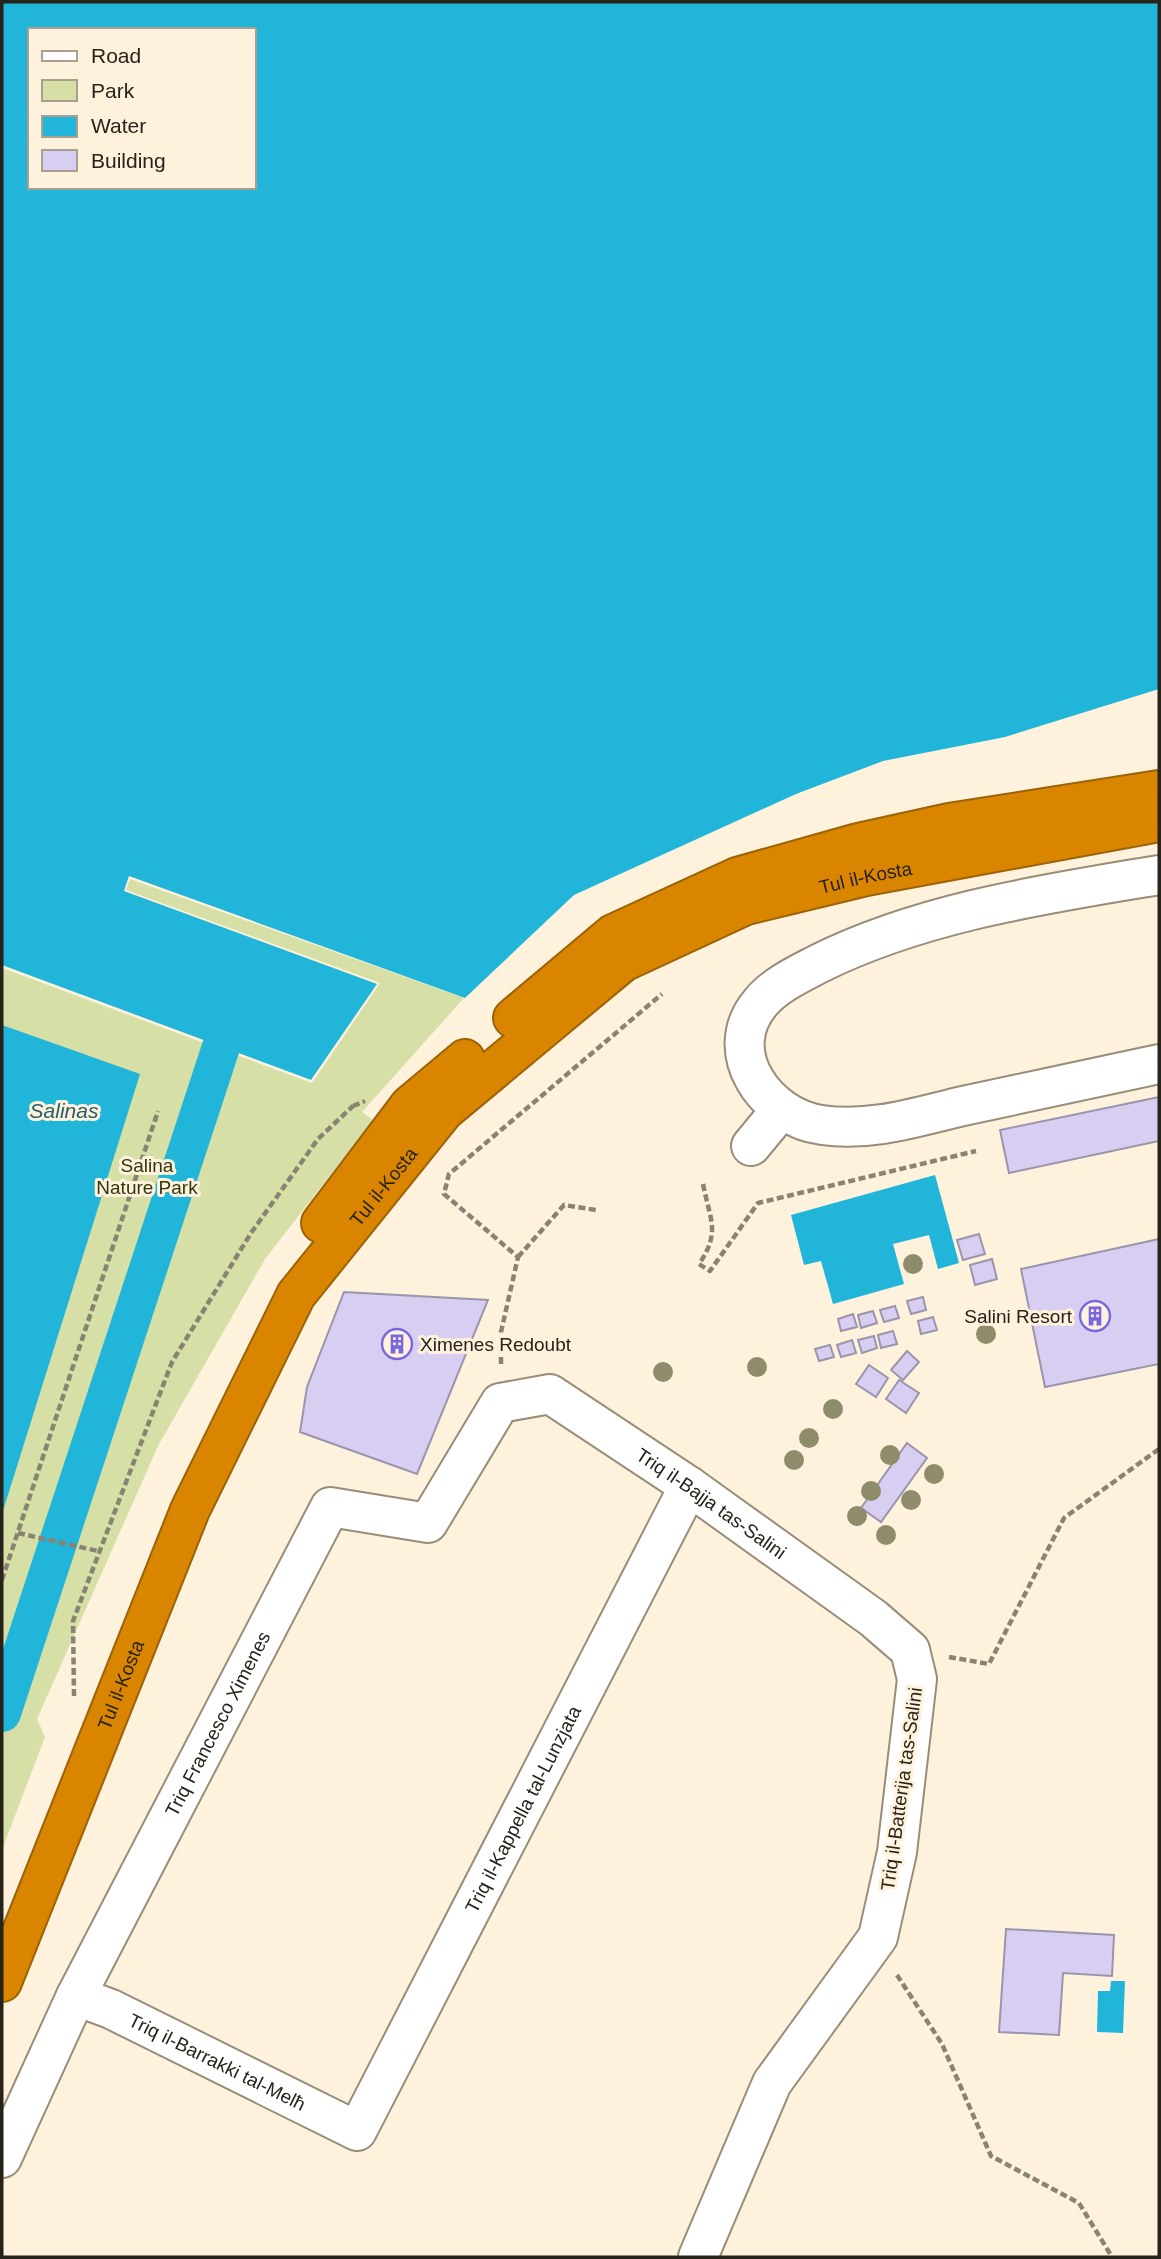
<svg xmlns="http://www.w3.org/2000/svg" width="1161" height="2259" viewBox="0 0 1161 2259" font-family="Helvetica,sans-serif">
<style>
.green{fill:#d6dfa5}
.water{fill:#21b5da;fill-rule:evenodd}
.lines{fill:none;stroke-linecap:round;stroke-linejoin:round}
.canal{stroke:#21b5da;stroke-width:38}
.building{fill:#d7cef2;stroke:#9a95ab;stroke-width:2}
.minor-casing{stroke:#998d79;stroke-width:42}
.highway-casing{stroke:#9b6309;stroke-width:42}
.path{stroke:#8a8273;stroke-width:4.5;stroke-dasharray:7 3.5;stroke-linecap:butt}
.minor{stroke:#fff;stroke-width:38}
.highway{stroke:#da8500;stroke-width:38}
.tree{fill:#8f8c6b}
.labels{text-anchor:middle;stroke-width:6;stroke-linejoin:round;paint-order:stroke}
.street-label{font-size:19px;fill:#27231a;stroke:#fff2dc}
.park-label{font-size:19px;fill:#33380f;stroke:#fff2dc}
.poi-label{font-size:19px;fill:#27231a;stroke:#fff2dc;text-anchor:end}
.water-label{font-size:21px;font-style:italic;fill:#295e6e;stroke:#fff2dc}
</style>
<rect width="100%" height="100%" fill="#fff2dc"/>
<path class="green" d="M130,879l334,119 -102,114 11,8 -108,139 -106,185 -122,275 8,18 -43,113v-882l310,115 68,-100 -254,-93z"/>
<g class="water">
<path d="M2,2h1157v687l-154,48 -122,24 -87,33 -222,101 -109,103 -336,-122 -5,15 253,93 -66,96 -309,-115zM30,30h224v157h-224z"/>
<path d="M2,1025l138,49 -138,440z"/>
<path d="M935,1175l24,88 -21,6 -9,-34 -36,9 11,40 -71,20 -12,-43 -17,4 -13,-50z"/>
<path d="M1111,1981h14l-2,52 -26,-1 1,-41h12z"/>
</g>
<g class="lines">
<path class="canal" d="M2,1713l219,-666"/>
</g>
<g class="building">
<path d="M1159,1097v44l-150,32 -9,-43z"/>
<path d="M979,1234l6,20 -22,6 -6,-20z"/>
<path d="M1159,1239v125l-114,23 -24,-118z"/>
<path d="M992,1259l5,20 -22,6 -5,-20z"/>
<path d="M344,1292l144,8 -71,174 -117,-42 7,-45z"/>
<path d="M923,1297l3,13 -15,4 -4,-13z"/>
<path d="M895,1306l4,12 -15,4 -4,-12z"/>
<path d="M873,1311l4,12 -16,5 -3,-13z"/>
<path d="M853,1314l4,13 -16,4 -3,-12z"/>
<path d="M933,1317l4,13 -16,4 -3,-13z"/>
<path d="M893,1331l4,13 -16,4 -3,-13z"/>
<path d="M874,1336l3,12 -15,5 -4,-13z"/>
<path d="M852,1340l4,13 -15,4 -4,-12z"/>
<path d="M830,1345l4,12 -15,4 -4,-12z"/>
<path d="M907,1351l12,11 -16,18 -12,-10z"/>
<path d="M869,1365l19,13 -12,19 -20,-13z"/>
<path d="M899,1380l20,13 -13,20 -20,-14z"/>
<path d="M907,1443l20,15 -46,64 -20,-14z"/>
<path d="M1006,1929l108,6 -2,41 -49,-3 -4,62 -60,-3z"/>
</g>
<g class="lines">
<g class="minor-casing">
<g id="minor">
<path d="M1159,875c-114,19 -237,37 -341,89 -19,10 -43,21 -57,38 -43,50 6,116 61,123 49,7 94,-8 141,-19 65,-14 131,-28 196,-42"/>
<path d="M751,1146l29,-35"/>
<path id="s1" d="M76,1996l35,13 246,122 332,-645"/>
<path id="s2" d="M2,2158l74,-162 254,-489 98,16 72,-120 50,-9 139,92 184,132 37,32 7,29 -20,173 -19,85 -106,146 -74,174"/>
</g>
</g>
<g class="highway-casing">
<g id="highway">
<path d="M513,1018l100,-84 124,-57 121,-34 91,-20 210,-33"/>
<path d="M321,1223l89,-118 55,-46"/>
<path id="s3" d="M2,1982l188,-472 106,-215 148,-184 179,-149 123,-57 120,-29 293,-54"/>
</g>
</g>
<g class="path">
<path d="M353,1106l12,-5"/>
<path d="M703,1184c7,36 18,48 -4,80l11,7 48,-68 218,-52"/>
<path d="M518,1257l46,-52 32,5"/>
<path d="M501,1364v-32l17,-75 -74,-63 5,-20 213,-180"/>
<path d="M18,1533l80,18"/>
<path d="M2,1580l156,-469"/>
<path d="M949,1657l40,7 75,-146 95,-69"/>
<path d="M74,1696l-1,-75 99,-259 79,-129 67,-94 35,-33"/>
<path d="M897,1975l45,69 49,112 88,47 33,54"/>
</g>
<use href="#minor" class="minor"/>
<use href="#highway" class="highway"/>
</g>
<g class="tree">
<circle cx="913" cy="1264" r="10"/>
<circle cx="986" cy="1334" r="10"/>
<circle cx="757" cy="1367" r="10"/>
<circle cx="663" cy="1372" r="10"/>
<circle cx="833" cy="1409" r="10"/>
<circle cx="809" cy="1438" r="10"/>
<circle cx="890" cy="1455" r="10"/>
<circle cx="794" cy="1460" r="10"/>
<circle cx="934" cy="1474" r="10"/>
<circle cx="871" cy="1491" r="10"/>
<circle cx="911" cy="1500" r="10"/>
<circle cx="857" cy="1516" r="10"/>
<circle cx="886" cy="1535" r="10"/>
</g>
<defs>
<g id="building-ring" transform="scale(1.575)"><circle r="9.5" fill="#fff2dc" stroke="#7966e1" stroke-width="1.5"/><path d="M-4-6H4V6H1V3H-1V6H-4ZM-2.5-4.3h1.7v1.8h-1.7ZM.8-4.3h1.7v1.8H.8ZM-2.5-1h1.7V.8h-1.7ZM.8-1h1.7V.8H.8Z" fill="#7966e1"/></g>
</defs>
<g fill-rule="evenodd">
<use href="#building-ring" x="1095" y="1316"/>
<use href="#building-ring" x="397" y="1344"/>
</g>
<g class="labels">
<g class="street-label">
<text dy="7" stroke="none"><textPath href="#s3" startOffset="1475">Tul il-Kosta</textPath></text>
<text dy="7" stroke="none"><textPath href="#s3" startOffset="887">Tul il-Kosta</textPath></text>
<text dy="7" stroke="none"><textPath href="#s2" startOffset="1214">Triq il-Bajja tas-Salini</textPath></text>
<text dy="7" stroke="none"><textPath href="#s3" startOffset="320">Tul il-Kosta</textPath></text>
<text dy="7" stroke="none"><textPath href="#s2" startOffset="485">Triq Francesco Ximenes</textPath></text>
<text transform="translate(901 1789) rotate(-82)" y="7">Triq il-Batterija tas-Salini</text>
<text dy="7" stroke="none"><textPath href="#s1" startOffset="674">Triq il-Kappella tal-Lunzjata</textPath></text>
<text dy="7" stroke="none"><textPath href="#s1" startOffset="156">Triq il-Barrakki tal-Melħ</textPath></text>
</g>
<g class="park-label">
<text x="147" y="1172">Salina<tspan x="147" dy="22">Nature Park</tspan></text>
</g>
<g class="poi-label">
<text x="1072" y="1323">Salini Resort</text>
<text x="420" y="1351" text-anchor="start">Ximenes Redoubt</text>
</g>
<g class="water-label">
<text x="64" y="1118">Salinas</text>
</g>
</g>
<rect width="1161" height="2259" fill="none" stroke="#27231a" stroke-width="7"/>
<rect x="28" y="28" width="228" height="161" fill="#fff2dc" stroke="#a99f8e" stroke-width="2"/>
<rect x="42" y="51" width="35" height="10" fill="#ffffff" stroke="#a99f8e" stroke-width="2"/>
<text x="91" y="63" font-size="21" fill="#27231a">Road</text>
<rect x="42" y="80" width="35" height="21" fill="#d6dfa5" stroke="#a99f8e" stroke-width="2"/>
<text x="91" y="98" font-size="21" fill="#27231a">Park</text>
<rect x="42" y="116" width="35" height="21" fill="#21b5da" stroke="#a99f8e" stroke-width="2"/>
<text x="91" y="133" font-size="21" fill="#27231a">Water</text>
<rect x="42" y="150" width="35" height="21" fill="#d7cef2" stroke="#a99f8e" stroke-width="2"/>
<text x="91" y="168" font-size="21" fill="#27231a">Building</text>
</svg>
